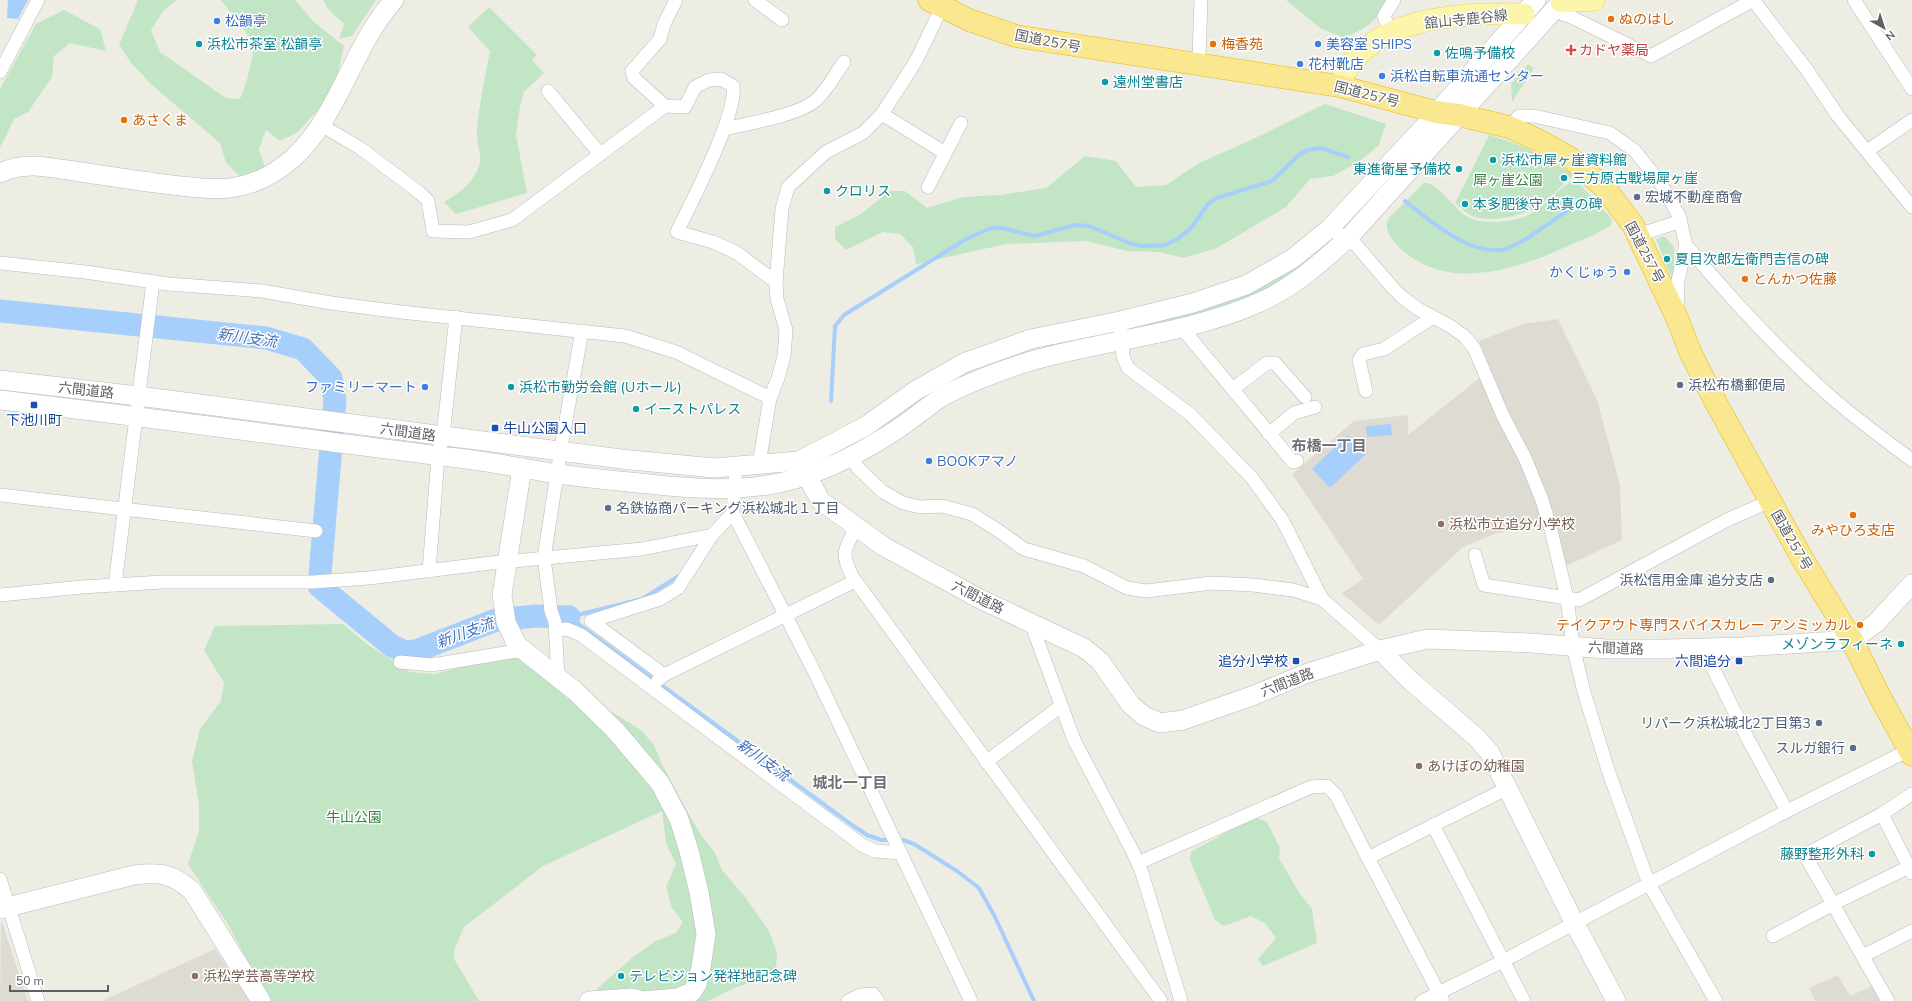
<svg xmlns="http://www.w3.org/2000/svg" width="1912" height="1001" viewBox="0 0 1912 1001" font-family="'Nunito Sans','Noto Sans JP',sans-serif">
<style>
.education{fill:#dedcd2}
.green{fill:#c1e5c5}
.water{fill:#a6cffc}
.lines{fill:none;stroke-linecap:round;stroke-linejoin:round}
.stream{stroke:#a6cffc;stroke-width:4}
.river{stroke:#a6cffc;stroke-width:23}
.street-casing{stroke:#b7b9be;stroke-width:14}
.secondary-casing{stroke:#b8bac0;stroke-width:20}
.primary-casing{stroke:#ecd15f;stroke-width:22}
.highway-casing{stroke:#eab708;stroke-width:23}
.street{stroke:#fff;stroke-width:13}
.secondary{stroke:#fff;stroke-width:19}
.primary{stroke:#fcf6ab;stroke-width:21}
.highway{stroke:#f9e890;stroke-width:22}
.food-dot{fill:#e8710a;stroke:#fff;stroke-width:1.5}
.shop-dot{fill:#3f7fe0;stroke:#fff;stroke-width:1.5}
.culture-dot{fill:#0f9aa8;stroke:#fff;stroke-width:1.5}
.health-dot{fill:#e0444e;stroke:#fff;stroke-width:1.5}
.service-dot{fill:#5c6f8a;stroke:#fff;stroke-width:1.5}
.transit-dot{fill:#1a4fb4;stroke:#fff;stroke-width:1.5}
.education-dot{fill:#8d6e63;stroke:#fff;stroke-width:1.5}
.labels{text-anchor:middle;stroke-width:3;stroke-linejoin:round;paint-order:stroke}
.street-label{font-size:14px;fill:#5c5f64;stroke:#fff}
.food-label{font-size:14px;fill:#c56008;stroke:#fff;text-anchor:start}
.shop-label{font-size:14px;fill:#366cbe;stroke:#fff;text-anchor:start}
.culture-label{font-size:14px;fill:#0d838f;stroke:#fff;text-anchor:start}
.health-label{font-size:14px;fill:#be3a42;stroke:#fff;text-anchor:start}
.park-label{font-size:14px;fill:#378041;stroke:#fff}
.service-label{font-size:14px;fill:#4e5e75;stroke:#fff;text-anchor:start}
.transit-label{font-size:14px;fill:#164399;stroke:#fff;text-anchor:end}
.education-label{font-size:14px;fill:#785e54;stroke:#fff;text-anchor:start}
.water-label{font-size:15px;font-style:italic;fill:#4673b6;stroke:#fff}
.neighbourhood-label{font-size:15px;font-weight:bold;fill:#6d7176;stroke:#fff}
</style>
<rect width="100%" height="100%" fill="#eeede4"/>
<g class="education">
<path d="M1558,319l39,81 23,85 2,55 -56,26 -19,-70 -16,-41 -22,-41 -30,-73 44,-17z"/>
<path d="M1482,376l41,82 22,68 -48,7 -34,14 -84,78 -37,-32 21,-14 -71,-105 62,-53 54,-6v20z"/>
<path d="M1,919l27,82h-28z"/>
<path d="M215,949l35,52h-148z"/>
<path d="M1838,975l12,21 27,-12 9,17h-71l-6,-13z"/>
</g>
<g class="green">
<path d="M138,0h39l-13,10 -13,20 9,22 66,46 14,1 7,-19 8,-36 -34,-44h74l19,22 30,24 -10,46 -36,40 -18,9 -14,-11 -7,19 7,21 -23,9 -17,-16 -6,-20 -69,-59 -19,-20 -13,-19z"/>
<path d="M323,0h53l-24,36 -13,3 5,-15 -16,-15z"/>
<path d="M1286,0h102c-13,24 -21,27 -44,38l-24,-10z"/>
<path d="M489,7l48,48 -5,5 12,13 -20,19 -4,14 -4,29 11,58 -71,21 -12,-12c15,-9 32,-21 36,-40 1,-10 -4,-21 -3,-31 2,-27 8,-53 13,-80l-22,-24z"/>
<path d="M64,10l36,19 6,22 -36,-8 -16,13 -2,21 -24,35 -14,7 -14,29v-59l36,-65z"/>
<path d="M1528,64l6,4 -22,34 -1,-18z"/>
<path d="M1427,70l14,2 3,3c-5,7 -17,7 -25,8l2,-8z"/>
<path d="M1325,104l61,20 -7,21 -19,16 -27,15 -23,3 -24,28 -69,41 -34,10 -24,-6 -32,-1 -41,-10 -80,3 -90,20 -3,-17 -13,-13 -17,-2 -37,18 -11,-11v-12l26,-13 29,-23h15l22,17 36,-11 37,-2 46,-7 39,-32 31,5 20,26 30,-2 33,-22 50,-22z"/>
<path d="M1489,135c31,9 58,21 84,40 -11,10 -22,23 -35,31 -15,10 -48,17 -66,10 -6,-3 -12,-9 -17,-13z"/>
<path d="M1573,181l6,2 31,34 2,4 -1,4c-12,9 -28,14 -41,20 -53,25 -126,49 -173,0 -7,-8 -14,-17 -8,-27l35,-35c14,-2 33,31 48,36 13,5 36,3 49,-1 24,-8 33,-28 52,-37z"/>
<path d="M1664,236l10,11v37l-18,-45z"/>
<path d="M1316,259l-15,12 -69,36 -87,19v-4z"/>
<path d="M343,624l24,20 43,28 25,2 80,-21 72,62 18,-7 36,22 13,15 7,17 26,49 14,24 14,18 7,17 23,27 23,32 9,23 -1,17 -17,10 -24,9 -27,13h-120l11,-14 33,-29 24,-17 20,-8 7,-11 -11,-14 -6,-21 10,-23 -10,-21 -4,-32 -119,55 -79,61 -9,21 -1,11 25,42h-207l-17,-26 -26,-49 -41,-62 11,-33v-26l-7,-44 8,-32 21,-28 3,-18 -20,-33 11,-24z"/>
<path d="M1254,817l13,5 13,26 -1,10 19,33 14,18 5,34 -54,23 -5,-7 18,-21 -11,-15 -14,-7 -27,10 -9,-6 -25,-60 1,-8z"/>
</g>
<g class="water">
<path d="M8,0h20l-10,19 -11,-1z"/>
<path d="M1391,424l1,11 -25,2 -1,-11z"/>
<path d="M1348,435l18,19 -36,34 -18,-19z"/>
</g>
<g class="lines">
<g class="stream">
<path d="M1405,201c24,19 63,53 96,49 18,-2 66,-40 83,-51"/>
<path d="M831,401l4,-75 9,-11 122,-76 25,-11h11l33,8 40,-11 14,1 43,18 11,2 22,-1 14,-7 12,-10 17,-24 9,-6 55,-17 27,-26 8,-5 14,-2 27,9"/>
<path d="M569,617l283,208 15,10 14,5h22l11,4 43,27 22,17 15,27 40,86"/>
<path d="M569,617l73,-18 37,-23"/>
</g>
<path class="river" d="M0,311l266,27 37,11 28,29 4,22 -16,186 73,60 13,6 11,-1 80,-31 40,-4 33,1"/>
<g class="street-casing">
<g id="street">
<path d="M755,0l27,20"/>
<path d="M1753,0l54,70 31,46 74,91"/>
<path d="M1854,0l58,89"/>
<path d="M1564,15h3l84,41 102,-56"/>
<path d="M1390,32l-6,-16 10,-16"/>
<path d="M1200,65l-1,-9 2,-56"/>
<path d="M0,72l38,-72"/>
<path d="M548,91l52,63"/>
<path d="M665,106l-31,-28 -2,-7 28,-32 4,-15 12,-24"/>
<path d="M882,114l63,39"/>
<path d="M321,125l39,23 60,45 8,8 5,30 36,1 43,-12 153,-114 20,1 10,-20 14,-7 12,-1 12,7c5,27 -42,117 -56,146l36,10 24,11 39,29"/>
<path d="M1509,127l10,-11h15l76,17 25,18 26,33 18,32 7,29 -8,36 -1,30"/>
<path d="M724,129c25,-6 72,-13 91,-28 12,-10 20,-27 29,-39"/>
<path d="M1867,151l45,-31"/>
<path d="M928,187l33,-64"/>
<path d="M1330,228l26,17 36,42 10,10 16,12 32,17 14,10 10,12 29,68 22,42 17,42 9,30 16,68 6,48 11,46 24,78 41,114 67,117"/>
<path d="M1638,235l43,-14"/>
<path d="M1686,245c45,54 92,105 145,152 25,22 54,43 81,63"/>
<path d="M0,263l85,9 83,12 94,7 69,12 70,9 224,24 51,16 94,46"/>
<path d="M1120,321l3,36 5,11 62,46 62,64 31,43 39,78 58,51"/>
<path d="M1181,327l112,135 4,-1"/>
<path d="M1233,389l34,-26h8l30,34"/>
<path d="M1366,391l-7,-31 4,-6 21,-5 49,-32"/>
<path d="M1269,434l25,-21 21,-6"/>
<path d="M851,457l7,11 25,24 20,11 17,4 22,-1 30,8 27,17 25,18 60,17 43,22 19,3 66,-8 41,2 40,5 29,9"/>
<path d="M759,464l11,-66 8,-20 6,-22 2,-26 -9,-31 -1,-17 6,-73 6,-22 38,-35 37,-19 19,-19 34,-53 26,-54"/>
<path d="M736,466l-3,47 82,160 156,328"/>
<path d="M0,495l316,36"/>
<path d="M856,527c-11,23 -16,25 -4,49l309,425"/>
<path d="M1475,555l9,30 95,15 148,-80 43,-19"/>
<path d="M429,571l9,-114 6,-30 12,-110"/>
<path d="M115,585l38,-303"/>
<path d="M0,595l82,-8 80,-5h151l56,-4 122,-15 151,-14 70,-14 21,-22"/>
<path d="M1031,623l43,117 59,112 9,21 39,128"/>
<path d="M555,630l12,-1 14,6 281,210 13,6 26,2"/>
<path d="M1703,648l45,91 39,72"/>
<path d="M400,662l32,3 91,-15"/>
<path d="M664,675l-73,-54 69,-22 18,-11 34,-53"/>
<path d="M558,677l-3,-55 -4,-11 -7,-53 18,-116 20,-111"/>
<path d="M658,680l6,-5 191,-94"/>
<path d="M986,762l75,-56"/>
<path d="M1882,814l30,59"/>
<path d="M1433,825l91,176"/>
<path d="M1138,863l173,-76 16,-1 9,9 32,63"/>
<path d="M0,879l38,122"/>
<path d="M1773,936l60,-32 76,-37"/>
<path d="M1863,956l49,-25"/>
<path d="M848,1001l12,-6 13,-1 5,7"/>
<path d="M1422,1001l81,-40 284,-150 122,-61"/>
<path d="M1443,1001l-75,-143 140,-70"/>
<path d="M1888,1001l-83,-146 77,-41 30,-20"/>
</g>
</g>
<g class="secondary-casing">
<g id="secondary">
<path d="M0,173c24,-12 48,-6 74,-2 33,5 65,10 98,14 19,2 39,5 58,3 23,-3 44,-13 62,-29 47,-42 60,-112 102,-159"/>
<path d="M0,380l138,16 483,63 93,9 85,-7 67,-35 49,-35 49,-28 67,-24 89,-18 73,-18 53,-18 46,-26 38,-31 93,-100 113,-128"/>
<path d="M0,400c155,18 310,40 466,59 30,4 61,10 91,15 31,4 61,7 92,10 45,5 90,8 134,-2 40,-9 76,-28 110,-50 18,-11 34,-26 52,-37 27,-14 57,-25 86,-34 73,-21 157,-27 227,-58 35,-15 64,-41 92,-67l213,-236"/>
<path d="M801,466l20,35 62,45 95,52 106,50 16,13 31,44 13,11 16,7 23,-3 69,-24 53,-22 75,-24 47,-11 104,4 75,6h62l74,-2 110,-7 24,-17 36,-39"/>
<path d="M522,468l-20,127 4,27 11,23 58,46 40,39 45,53 19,36 10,32 10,41 7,42 -5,33 -4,17 -5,8 -15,6 -34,3 -12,-3 -42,3"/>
<path d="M1380,650l32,32 64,55 14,16 84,169 42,79"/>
<path d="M0,909l134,-34c26,-3 39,-2 59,17l68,109"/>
</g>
</g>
<g class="primary-casing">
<g id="primary">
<path d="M1561,2l33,-2"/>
<path d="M1339,86c27,-71 121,-73 185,-72"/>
</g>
</g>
<g class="highway-casing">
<path id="highway" d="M929,0l40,20 47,16 323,50 97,26 23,3 50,12 29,13 32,18 34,29 29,38 44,93 14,36 24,47 88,159 49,80 28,57 32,58"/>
</g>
<use href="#street" class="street"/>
<use href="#secondary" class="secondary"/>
<use href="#primary" class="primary"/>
<use href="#highway" class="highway"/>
</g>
<g class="food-dot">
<circle cx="1611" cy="19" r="4"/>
<circle cx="1213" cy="44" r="4"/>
<circle cx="124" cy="120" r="4"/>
<circle cx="1745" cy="279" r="4"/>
<circle cx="1853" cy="515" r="4"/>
<circle cx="1860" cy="625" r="4"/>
</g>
<g class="shop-dot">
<circle cx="217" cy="21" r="4"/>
<circle cx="1318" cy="44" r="4"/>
<circle cx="1300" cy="64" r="4"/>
<circle cx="1382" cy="76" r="4"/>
<circle cx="1627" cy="272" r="4"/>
<circle cx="425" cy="387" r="4"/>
<circle cx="929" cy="461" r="4"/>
</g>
<g class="culture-dot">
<circle cx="199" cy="44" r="4"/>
<circle cx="1437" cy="53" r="4"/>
<circle cx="1105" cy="82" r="4"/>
<circle cx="1493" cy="160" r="4"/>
<circle cx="1459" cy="169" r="4"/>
<circle cx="1564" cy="178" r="4"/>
<circle cx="827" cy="191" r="4"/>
<circle cx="1465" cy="204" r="4"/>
<circle cx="1667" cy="259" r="4"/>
<circle cx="511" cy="387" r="4"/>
<circle cx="636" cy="409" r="4"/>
<circle cx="1901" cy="644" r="4"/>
<circle cx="1872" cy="854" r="4"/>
<circle cx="621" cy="976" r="4"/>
</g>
<path class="health-dot" d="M1569 44h4v4h4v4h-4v4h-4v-4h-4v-4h4z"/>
<g class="service-dot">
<circle cx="1637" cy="197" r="4"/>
<circle cx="1680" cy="385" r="4"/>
<circle cx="608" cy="508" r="4"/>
<circle cx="1771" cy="580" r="4"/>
<circle cx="1819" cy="723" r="4"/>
<circle cx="1853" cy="748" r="4"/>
</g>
<g class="transit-dot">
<rect x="30" y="401" width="8" height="8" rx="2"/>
<rect x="491" y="424" width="8" height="8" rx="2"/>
<rect x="1292" y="657" width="8" height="8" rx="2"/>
<rect x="1735" y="657" width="8" height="8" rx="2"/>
</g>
<g class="education-dot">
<circle cx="1441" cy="524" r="4"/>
<circle cx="1419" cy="766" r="4"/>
<circle cx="195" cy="976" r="4"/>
</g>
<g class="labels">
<g class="street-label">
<text transform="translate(1466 19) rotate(-6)" y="5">舘山寺鹿谷線</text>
<text transform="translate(1048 41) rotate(11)" y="5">国道257号</text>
<text transform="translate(1367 94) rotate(14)" y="5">国道257号</text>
<text transform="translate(1645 252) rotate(62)" y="5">国道257号</text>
<text transform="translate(86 390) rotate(6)" y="5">六間道路</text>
<text transform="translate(408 432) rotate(8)" y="5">六間道路</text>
<text transform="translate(1792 540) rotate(60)" y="5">国道257号</text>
<text transform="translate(978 597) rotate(27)" y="5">六間道路</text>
<text transform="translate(1616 648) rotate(2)" y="5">六間道路</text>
<text transform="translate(1287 682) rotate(-21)" y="5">六間道路</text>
</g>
<g class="food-label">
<text x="1619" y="24">ぬのはし</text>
<text x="1221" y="49">梅香苑</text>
<text x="132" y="125">あさくま</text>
<text x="1753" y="284">とんかつ佐藤</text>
<text x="1853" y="535" text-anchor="middle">みやひろ支店</text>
<text x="1852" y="630" text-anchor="end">テイクアウト専門スパイスカレー アンミッカル</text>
</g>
<g class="shop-label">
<text x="225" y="26">松韻亭</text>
<text x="1326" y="49">美容室 SHIPS</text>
<text x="1308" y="69">花村靴店</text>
<text x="1390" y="81">浜松自転車流通センター</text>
<text x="1619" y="277" text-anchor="end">かくじゅう</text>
<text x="417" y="392" text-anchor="end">ファミリーマート</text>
<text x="937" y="466">BOOKアマノ</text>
</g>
<g class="culture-label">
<text x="207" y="49">浜松市茶室 松韻亭</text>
<text x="1445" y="58">佐鳴予備校</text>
<text x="1113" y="87">遠州堂書店</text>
<text x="1501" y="165">浜松市犀ヶ崖資料館</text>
<text x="1451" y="174" text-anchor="end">東進衛星予備校</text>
<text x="1572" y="183">三方原古戰場犀ヶ崖</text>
<text x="835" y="196">クロリス</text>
<text x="1473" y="209">本多肥後守 忠真の碑</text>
<text x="1675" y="264">夏目次郎左衛門吉信の碑</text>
<text x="519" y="392">浜松市勤労会館 (Uホール)</text>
<text x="644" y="414">イーストパレス</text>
<text x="1893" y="649" text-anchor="end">メゾンラフィーネ</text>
<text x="1864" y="859" text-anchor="end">藤野整形外科</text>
<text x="629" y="981">テレビジョン発祥地記念碑</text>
</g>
<g class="health-label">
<text x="1579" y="55">カドヤ薬局</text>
</g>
<g class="park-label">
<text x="1508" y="185">犀ヶ崖公園</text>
<text x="354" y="822">牛山公園</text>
</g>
<g class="service-label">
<text x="1645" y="202">宏城不動産商會</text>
<text x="1688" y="390">浜松布橋郵便局</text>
<text x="616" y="513">名鉄協商パーキング浜松城北１丁目</text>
<text x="1763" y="585" text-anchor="end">浜松信用金庫 追分支店</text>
<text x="1811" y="728" text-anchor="end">リパーク浜松城北2丁目第3</text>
<text x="1845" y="753" text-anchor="end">スルガ銀行</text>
</g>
<g class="transit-label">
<text x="34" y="425" text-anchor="middle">下池川町</text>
<text x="503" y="433" text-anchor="start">牛山公園入口</text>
<text x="1288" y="666">追分小学校</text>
<text x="1731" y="666">六間追分</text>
</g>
<g class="education-label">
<text x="1449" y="529">浜松市立追分小学校</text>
<text x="1427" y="771">あけぼの幼稚園</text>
<text x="203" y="981">浜松学芸高等学校</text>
</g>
<g class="water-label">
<text transform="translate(247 338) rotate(8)" y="5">新川支流</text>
<text transform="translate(465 633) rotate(-20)" y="5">新川支流</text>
<text transform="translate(763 760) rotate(36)" y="5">新川支流</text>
</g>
<g class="neighbourhood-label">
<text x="1329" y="451">布橋一丁目</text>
<text x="850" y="788">城北一丁目</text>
</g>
</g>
<g transform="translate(1884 28) rotate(141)" stroke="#ffffff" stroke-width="3" paint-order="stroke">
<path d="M0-3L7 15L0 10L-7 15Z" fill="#5c5f64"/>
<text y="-6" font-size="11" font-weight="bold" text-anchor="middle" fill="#5c5f64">N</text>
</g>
<path d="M10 985v6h98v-6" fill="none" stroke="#5c5f64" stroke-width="2"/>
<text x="16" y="985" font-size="12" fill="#5c5f64" stroke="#ffffff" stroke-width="3" paint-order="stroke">50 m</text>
</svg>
